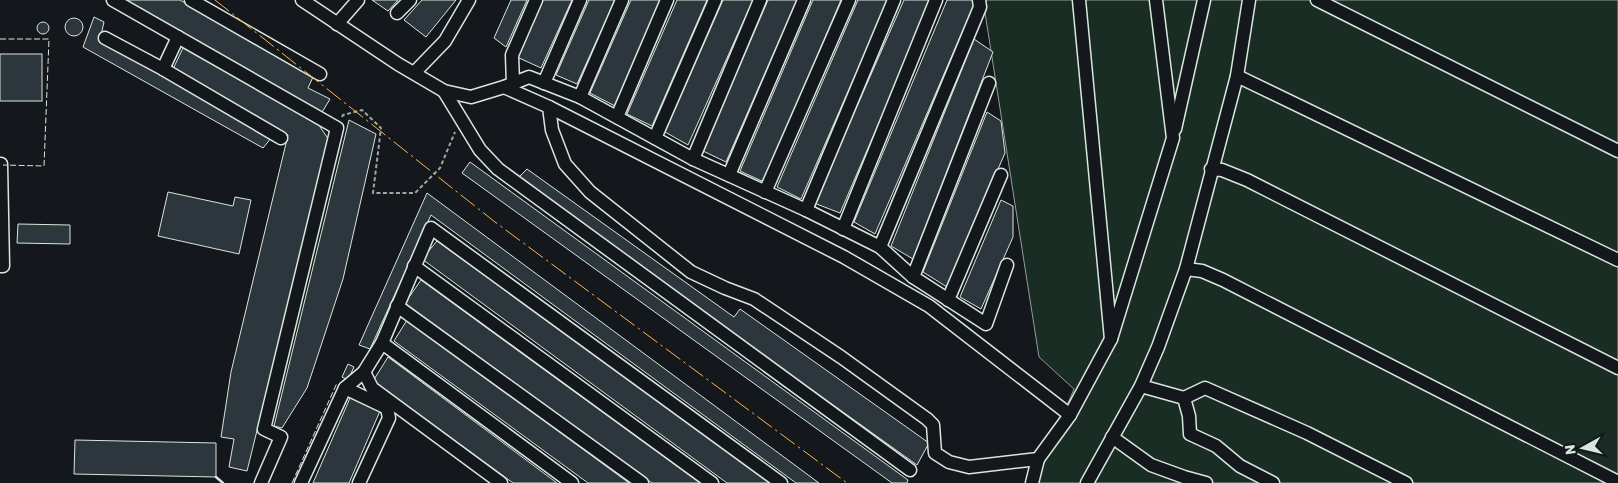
<svg xmlns="http://www.w3.org/2000/svg" width="1618" height="483" viewBox="0 0 1618 483" font-family="Rubik,sans-serif">
<style>
.green{fill:#1a2d24;stroke:#939e99}
.building{fill:#2c363c;stroke:#d8e6dc}
.lines{fill:none;stroke-linecap:round;stroke-linejoin:round}
.minor-casing{stroke:#d8e6dc;stroke-width:15}
.path{stroke:#9da8a2;stroke-width:2;stroke-dasharray:4 2.5;stroke-linecap:butt}
.minor{stroke:#14181c;stroke-width:12}
.fence{stroke:#d8e6dc;stroke-width:1;stroke-dasharray:6 2.5;stroke-linecap:butt}
.wall{stroke:#d8e6dc;stroke-width:2.5}
.power{stroke:#ffb74d;stroke-width:1;stroke-dasharray:18 4 2.5 4;stroke-linecap:butt}
</style>
<rect width="100%" height="100%" fill="#14181c"/>
<path class="green" d="M983,0h635v483h-584l40,-94 -35,-32z"/>
<g class="building">
<path d="M121,0h59l133,77 -5,11 22,11 -9,15z"/>
<path d="M372,0h26l-10,11z"/>
<path d="M422,0h34l-30,37 -22,-17z"/>
<path d="M511,0h16l-21,47 -12,-9z"/>
<path d="M542,0h30l-31,68 -24,-11z"/>
<path d="M589,0h26l-38,84 -21,-9z"/>
<path d="M631,0h30l-46,106 -25,-13z"/>
<path d="M677,0h30l-55,126 -25,-12z"/>
<path d="M723,0h30l-65,145 -23,-13z"/>
<path d="M768,0h29l-71,162 -23,-11z"/>
<path d="M813,0h28l-77,182 -24,-11z"/>
<path d="M858,0h30l-87,199 -24,-12z"/>
<path d="M904,0h28l-92,213 -26,-10z"/>
<path d="M947,0h29l-101,234 -21,-12z"/>
<path d="M94,17l10,5 -4,18 172,97 -9,11 -180,-101z"/>
<circle cx="74" cy="27" r="9"/>
<circle cx="43" cy="28" r="6"/>
<path d="M974,39l19,13 -80,207 -22,-13z"/>
<path d="M183,48l135,76 11,16 -82,331 -18,-4 5,-28 -13,-2 10,-65 57,-237 -115,-66z"/>
<rect x="0" y="54" width="42" height="47"/>
<path d="M987,112l14,9 4,32 -58,134 -24,-15z"/>
<path d="M349,120l27,14 -33,145 -36,109 -25,40 -8,-2z"/>
<path d="M470,162l438,318 -1,3h-15l-430,-310z"/>
<path d="M527,169l207,148 6,-8 189,134 -12,22 -400,-286z"/>
<path d="M168,192l65,14 2,-9 16,3 -12,54 -81,-18z"/>
<path d="M427,193l392,290h-23l-365,-268 -61,134 -11,-4z"/>
<path d="M1001,200l12,6v31l-32,72 -21,-12z"/>
<path d="M18,224l52,1v19l-53,-1z"/>
<path d="M437,241l333,242h-43l-305,-224z"/>
<path d="M421,280l279,203h-48l-247,-180z"/>
<path d="M407,320l222,163h-41l-190,-139 -4,-3z"/>
<path d="M388,357l169,126h-44l-140,-102z"/>
<path d="M348,364l6,3 -6,13 -6,-3z"/>
<path d="M350,398l30,13 -31,72h-36z"/>
<path d="M75,440l141,3v34l-142,-3z"/>
</g>
<g class="lines">
<g class="minor-casing">
<g id="minor">
<path d="M113,0l224,128 -73,301 17,8 -20,46"/>
<path d="M191,0l129,74"/>
<path d="M302,0l96,64 46,27 27,6 33,-10 25,-10 51,20 113,62 113,51 74,37 33,30 73,47 21,-59"/>
<path d="M1079,0l32,339 62,-201 -17,-138"/>
<path d="M1317,0l301,151"/>
<path d="M397,13l13,-13"/>
<path d="M337,24l21,-24"/>
<path d="M105,38l58,31 118,69"/>
<path d="M163,69l15,-32"/>
<path d="M414,73l31,-32 24,-41"/>
<path d="M1237,76l381,184"/>
<path d="M544,83l36,-83"/>
<path d="M513,84l-1,-29 24,-55"/>
<path d="M504,87l45,20 3,23 13,34 25,28 101,80 34,16 29,11 87,58 86,62 6,6 2,28 14,9 20,5 69,-8 32,-44 41,-76"/>
<path d="M444,91l36,59 18,19 412,301"/>
<path d="M580,97l42,-97"/>
<path d="M549,107l295,150 85,49 141,109"/>
<path d="M617,117l50,-117"/>
<path d="M1175,129l29,-129"/>
<path d="M655,138l60,-138"/>
<path d="M693,159l67,-159"/>
<path d="M1211,169l11,1 25,10 371,188"/>
<path d="M729,175l75,-175"/>
<path d="M765,192l84,-192"/>
<path d="M806,210l88,-210"/>
<path d="M843,229l93,-229"/>
<path d="M880,247l100,-240 -1,-7"/>
<path d="M0,266h3l-2,-102"/>
<path d="M414,266l298,217"/>
<path d="M1186,269l16,2 21,9 395,202"/>
<path d="M913,277l76,-194"/>
<path d="M948,300l53,-125"/>
<path d="M397,306l245,177"/>
<path d="M382,343l190,140"/>
<path d="M364,372l8,16 129,95"/>
<path d="M1141,386l43,12 5,18 1,18 26,12 24,20 33,17"/>
<path d="M345,388l42,20 2,10 -30,65"/>
<path d="M1184,398l21,-10 102,45 99,50"/>
<path d="M1112,437l39,28 33,12 22,6"/>
<path d="M301,483l44,-95 19,-16 18,-29 49,-115 350,255"/>
<path d="M1032,483l6,-24"/>
<path d="M1087,483l54,-97 17,-39 28,-78 51,-193 12,-76"/>
</g>
</g>
<path class="path" d="M342,117l1,-2 19,-5 19,18 -8,65h42l25,-25 15,-36"/>
<use href="#minor" class="minor"/>
<g class="fence">
<path d="M0,39h49l-5,127 -41,-1"/>
<path d="M292,483l45,-100"/>
</g>
<path class="wall" d="M216,477l7,6"/>
<path class="power" d="M215,0l280,222 352,261"/>
</g>
<g transform="translate(1583 448) rotate(262)" stroke="#14181c" stroke-width="4" paint-order="stroke">
<path d="M0-4L9 19L0 12L-9 19Z" fill="#d8e6dc"/>
<text y="-8" font-size="14" font-weight="bold" text-anchor="middle" fill="#d8e6dc">N</text>
</g>
</svg>
